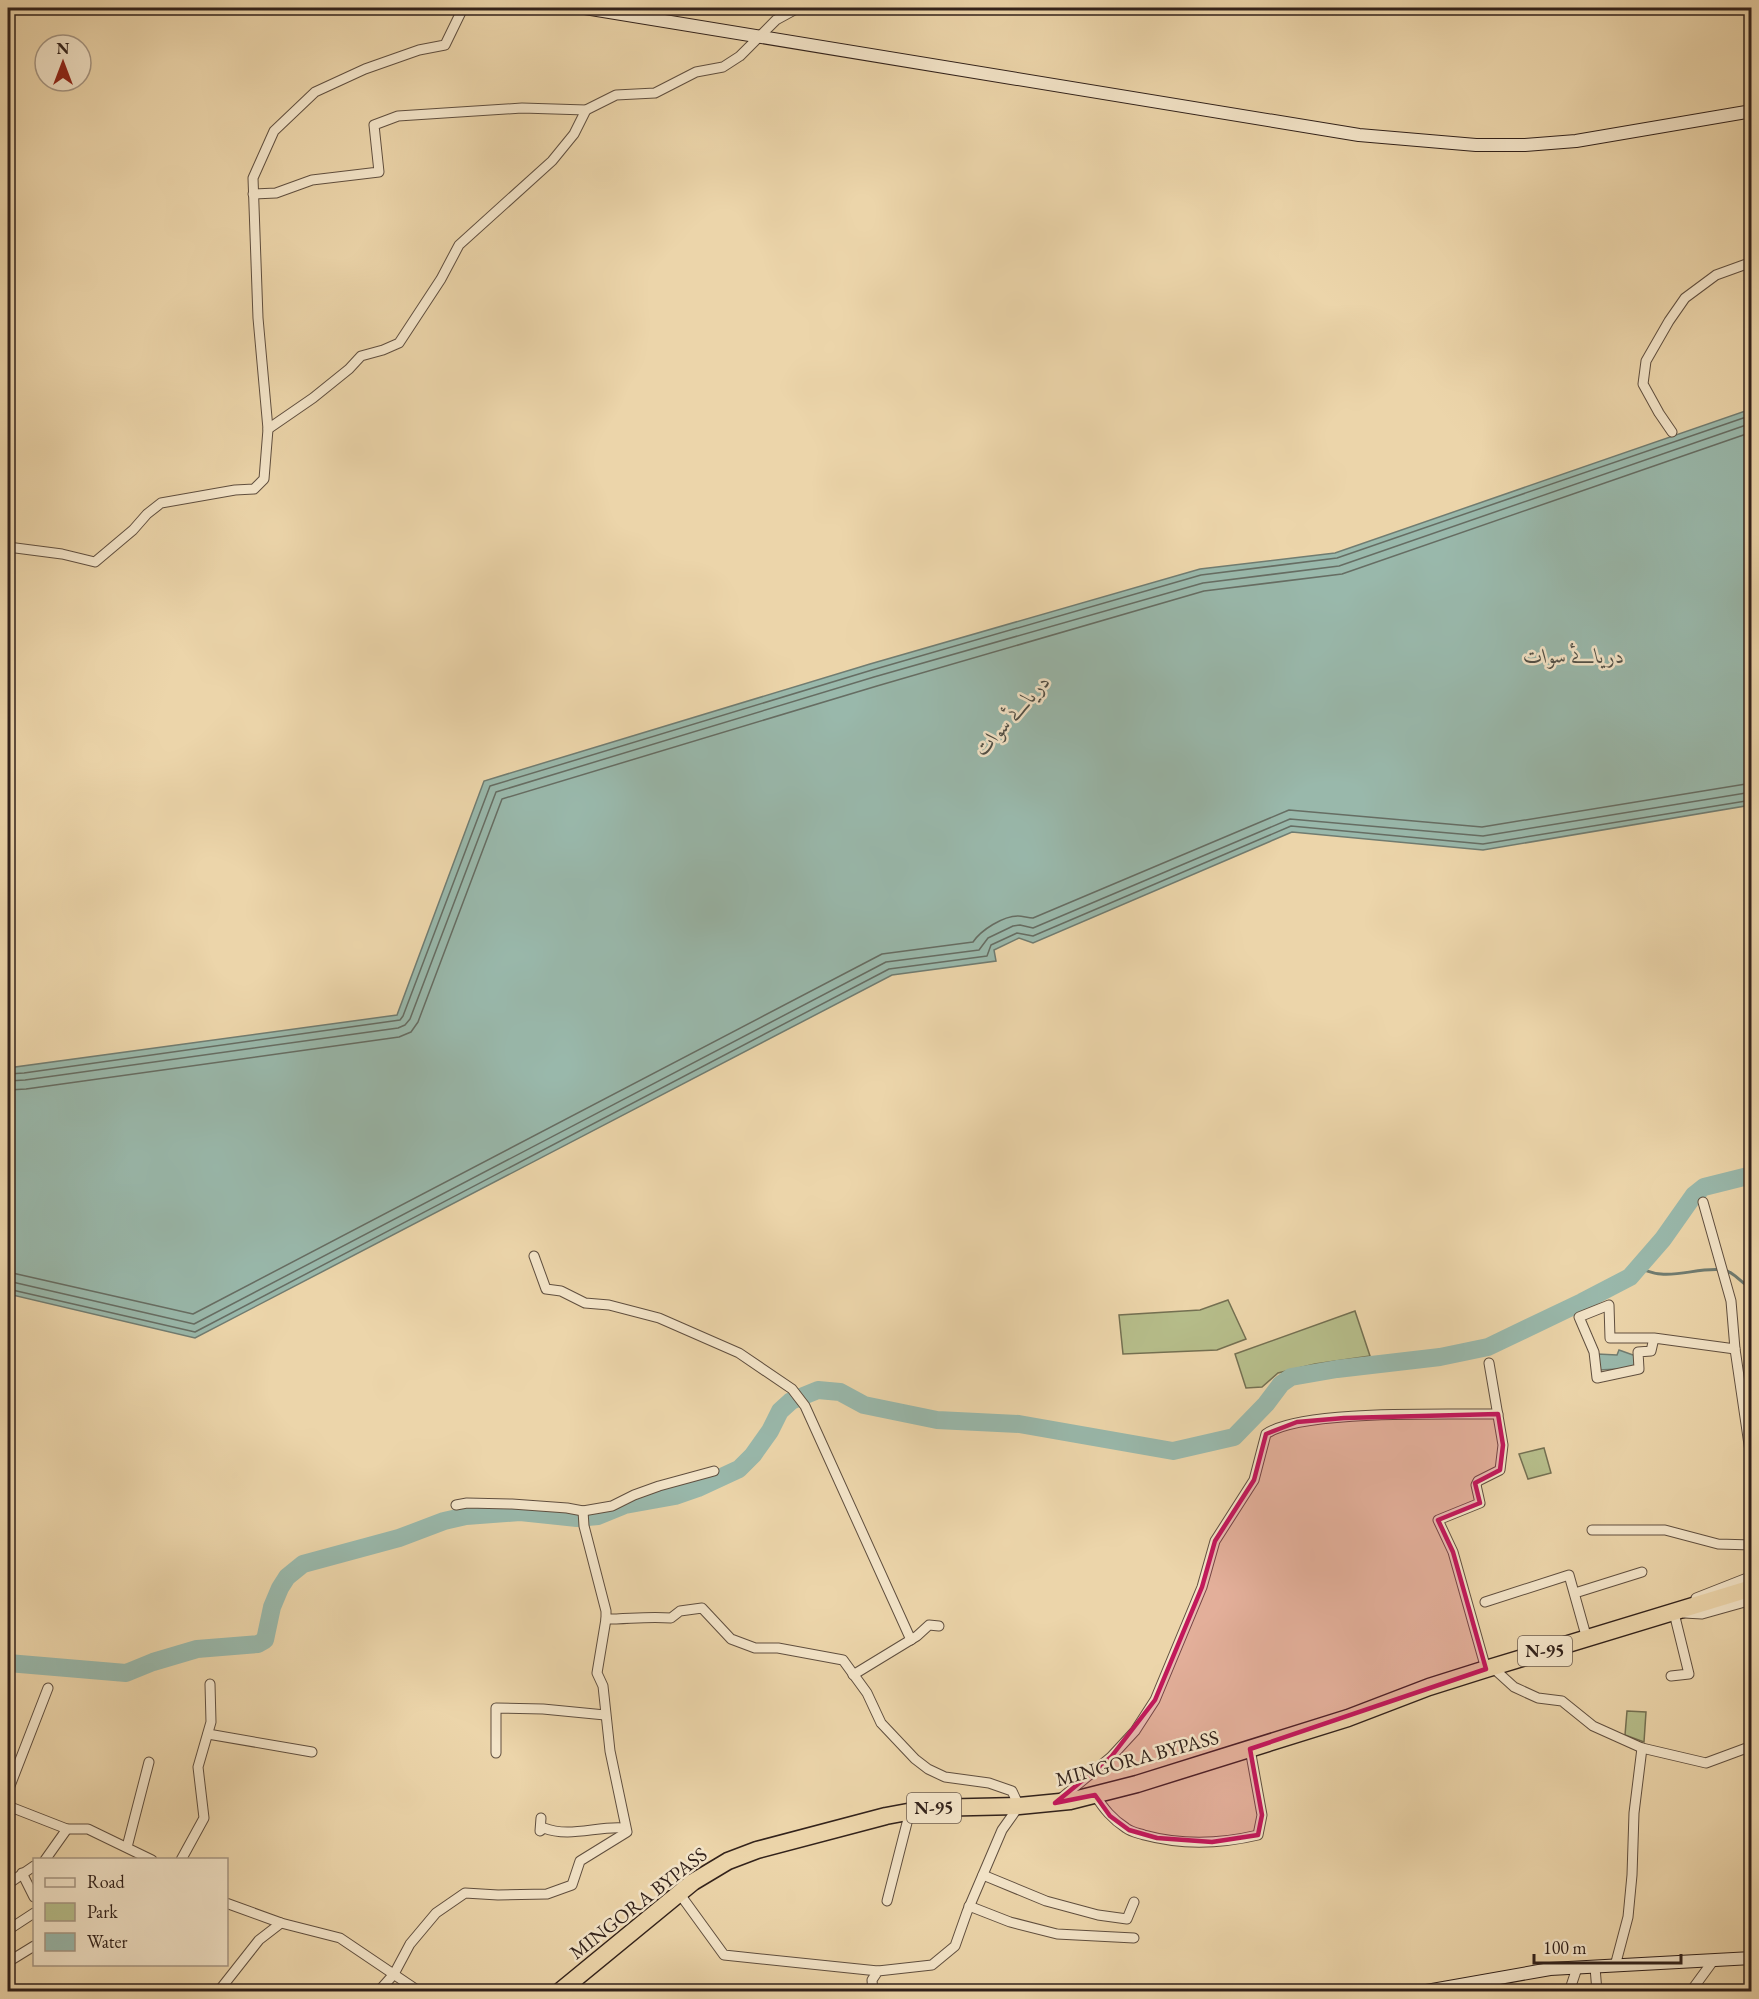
<svg xmlns="http://www.w3.org/2000/svg" width="1759" height="1999" viewBox="0 0 1759 1999" font-family="'EB Garamond',Amiri,serif">
<style>
.green{fill:#b6bd8a;stroke:#747052;stroke-width:1.5}
.water{fill:#99b8ab;stroke:#707c71;stroke-width:1.5}
.lines{fill:none;stroke-linecap:round;stroke-linejoin:round}
.shore{stroke:#666d63;stroke-width:1.5}
.stream{stroke:#707c71;stroke-width:3}
.river{stroke:#99b8ab;stroke-width:18}
.street-casing{stroke:#604f3f;stroke-width:11}
.secondary-casing{stroke:#32221b;stroke-width:14}
.highway-casing{stroke:#32221b;stroke-width:19}
.street{stroke:#f3e4c8;stroke-width:9}
.secondary{stroke:#f3e4c8;stroke-width:12}
.highway{stroke:#ecd5aa;stroke-width:16}
.marked{fill:#c2185b;fill-opacity:0.2;stroke:#c2185b;stroke-width:4.5;stroke-linejoin:round}
.labels{text-anchor:middle;stroke-width:5;stroke-linejoin:round;paint-order:stroke}
.shield{fill:#f3e4c8;stroke:#6c5c4f;stroke-width:1.5}
.shield-label{font-size:18px;font-weight:bold;fill:#32221b}
.street-label{font-size:20px;fill:#32221b;stroke:#f3e4c8}
.water-label{font-size:21px;font-style:italic;fill:#514f46;stroke:#f3e4c8}
</style>
<rect width="100%" height="100%" fill="#ecd5aa"/>
<filter id="stains"><feTurbulence type="fractalNoise" baseFrequency=".00333" numOctaves="4"/><feColorMatrix values="0 0 0 0 .2 0 0 0 0 .09 0 0 0 0 .02 0 0 0 .5 -.17"/></filter>
<radialGradient id="worn" r=".72"><stop offset=".6" stop-color="#630" stop-opacity="0"/><stop offset="1" stop-color="#630" stop-opacity=".3"/></radialGradient>
<g class="green">
<path d="M1228,1300l18,39 -29,11 -94,4 -4,-39 81,-5z"/>
<path d="M1355,1311l15,45 -55,8 -37,9 -16,14 -16,1 -11,-34z"/>
<path d="M1544,1448l7,25 -23,6 -9,-25z"/>
<path d="M1627,1711l19,1 -2,30 -19,-7z"/>
</g>
<g class="water">
<path d="M1751,409v396l-268,45 -191,-18 -259,111 -14,-5 -25,12 2,11 -104,14 -697,363 -187,-44v-226l389,-53 87,-234 386,-117 330,-95 135,-16z"/>
<path d="M1619,1350l17,6v12l-37,2 -1,-16 19,1z"/>
</g>
<g class="lines">
<g class="shore">
<path d="M8,1074l16,-1 376,-53 3,-4 87,-230 382,-116 329,-95 136,-17 415,-143"/>
<path d="M8,1081l17,-1 373,-52 7,-3 5,-6 86,-227 378,-115 329,-94 136,-17 413,-143"/>
<path d="M8,1090l18,-1 373,-52 12,-5 7,-10 84,-223 375,-113 327,-95 138,-17 410,-142"/>
<path d="M8,1272l185,42 689,-360 91,-12c8,-12 30,-26 45,-26 5,0 10,2 15,2l256,-108 193,17 270,-44"/>
<path d="M8,1281l186,43 692,-362 93,-12 9,-12 25,-12 7,-1 13,3 257,-109 193,17 269,-44"/>
<path d="M8,1289l187,43 694,-363 98,-13 4,-11 26,-12 16,3 258,-110 192,18 269,-44"/>
</g>
<path class="stream" d="M1637,1268c8,2 16,6 24,6 21,2 41,-7 63,-4 11,2 17,14 28,18"/>
<path class="river" d="M8,1663l118,10 27,-11 44,-13 61,-5 7,-4 7,-33 8,-19 7,-11 16,-13 96,-26 45,-17 22,-5 54,-4 57,6 21,-2 27,-11 50,-9 23,-8 41,-19 14,-14 17,-24 10,-20 11,-10 27,-11 22,2 24,13 73,15 82,4 154,27 61,-14 32,-33 15,-20 10,-7 46,-8 103,-12 48,-10 94,-45 48,-25 33,-38 31,-44 10,-8 48,-12"/>
<g class="street-casing">
<g id="street">
<path d="M253,194l23,-1 36,-13 67,-8 -5,-47 24,-9 124,-8 64,2 30,-15 39,-2 41,-21 27,-5 17,-11 36,-36 22,-12"/>
<path d="M268,429l45,-31 36,-29 12,-13 22,-6 16,-7 42,-64 18,-34 93,-84 22,-27 12,-24"/>
<path d="M1672,432l-13,-19 -16,-29 3,-23 23,-40 16,-23 31,-23 36,-13"/>
<path d="M8,547l54,7 33,8 38,-32 14,-16 14,-11 74,-13 19,-1 10,-10 4,-50 -10,-111 -5,-140 21,-47 41,-39 50,-23 54,-19 26,-5 18,-37"/>
<path d="M1703,1202l28,99 4,48 17,116"/>
<path d="M534,1256l12,33 15,2 24,12 24,2 50,13 80,35 53,36 13,17 106,234"/>
<path d="M1654,1338h-44l-1,-33 -30,12 15,35 3,26 42,-9 -1,-17 13,-1 3,-13 81,11"/>
<path d="M456,1505l11,-2 45,1 55,4 16,3 29,-5 22,-11 25,-9 55,-15"/>
<path d="M1592,1530h73l53,14 34,1"/>
<path d="M1575,1593l67,-21"/>
<path d="M1696,1598l56,-22"/>
<path d="M1485,1602l84,-27 18,64"/>
<path d="M1684,1613l18,1 50,-14"/>
<path d="M606,1619c22,0 43,-3 65,-1l9,-7 22,-3 29,31 24,9h23l65,12 24,33 14,30 34,36 13,10 17,8 44,6 23,8 7,15 -17,24 -35,82 -12,34 -23,19 -54,6 -6,9 1,12"/>
<path d="M1492,1667l22,20 24,11 24,3 31,25 49,22 64,15 46,-17"/>
<path d="M1486,1669l-33,-117 -15,-32 42,-17 -4,-18 2,-4 22,-11 3,-25 -14,-82"/>
<path d="M853,1675l64,-39 12,-11 10,1"/>
<path d="M1671,1676l18,-2 -15,-61"/>
<path d="M208,1734l104,18"/>
<path d="M496,1753v-45l47,1 62,6"/>
<path d="M8,1791l40,-103"/>
<path d="M1095,1795c9,14 17,24 31,33 5,4 12,5 18,7 37,10 76,9 114,0l4,-20 -12,-66"/>
<path d="M1059,1800l52,-43 24,-26 20,-31 47,-113 13,-46 39,-61 12,-46c35,-25 184,-19 232,-20"/>
<path d="M8,1806l59,23h21l64,31"/>
<path d="M541,1818l-1,13 4,-3c25,10 53,-2 79,0"/>
<path d="M127,1847l22,-85"/>
<path d="M45,1860l22,-31"/>
<path d="M181,1860l23,-42 -6,-51 13,-45 -1,-38"/>
<path d="M22,1873l12,24"/>
<path d="M983,1875l63,26 52,14 29,4 7,-17"/>
<path d="M8,1884l26,-18"/>
<path d="M679,1893l45,62 154,16"/>
<path d="M887,1901l23,-90"/>
<path d="M226,1903l55,20 59,15 80,54"/>
<path d="M969,1906l41,16 47,12 77,4"/>
<path d="M8,1930l26,-17"/>
<path d="M8,1962l26,-16"/>
<path d="M1615,1966l13,-49 4,-42 2,-62 8,-65"/>
<path d="M1595,1967l2,25"/>
<path d="M218,1992l41,-52 22,-17"/>
<path d="M378,1992l16,-18 16,-30 26,-31 29,-20 33,2 49,-1 25,-9 8,-24 47,-29 -17,-81 -7,-65 -6,-13 9,-54v-8l-22,-85 -1,-15"/>
<path d="M1569,1992l8,-24"/>
<path d="M1695,1992l-1,-5 19,-26"/>
</g>
</g>
<g class="secondary-casing">
<g id="secondary">
<path d="M585,8l774,127 117,10h49l51,-4 176,-30"/>
<path d="M1421,1992l129,-23 202,-11"/>
</g>
</g>
<g class="highway-casing">
<path id="highway" d="M559,1992l134,-110 35,-21 29,-11 129,-34 43,-8 90,-2 51,-5 67,-17 211,-66 81,-31 57,-18 266,-81"/>
</g>
<use href="#street" class="street"/>
<use href="#secondary" class="secondary"/>
<use href="#highway" class="highway"/>
</g>
<path class="marked" d="M1498,1414l5,31 -3,25 -25,13 5,20 -42,17 15,32 33,117 -236,80 12,66 -4,20 -46,7 -55,-4 -28,-8 -19,-14 -15,-21 -40,8 56,-46 44,-57 47,-113 13,-46 39,-61 12,-46 31,-12 47,-4z"/>
<g class="labels">
<g class="shield">
<rect x="1518" y="1636" width="54" height="30" rx="4.5"/>
<rect x="907" y="1793" width="54" height="30" rx="4.5"/>
</g>
<g class="shield-label">
<text x="1545" y="1657">N-95</text>
<text x="934" y="1814">N-95</text>
</g>
<g class="street-label">
<text transform="translate(1137 1758) rotate(-15)" y="7">MINGORA BYPASS</text>
<text transform="translate(638 1903) rotate(-38)" y="7">MINGORA BYPASS</text>
</g>
<g class="water-label">
<text x="1574" y="663">دریائے سوات</text>
<text transform="translate(1012 715) rotate(-48)" y="7">دریائے سوات</text>
</g>
</g>
<rect width="1759" height="1999" fill="none" stroke="#ecd5aa" stroke-width="30"/>
<rect x="9" y="9" width="1741" height="1981" fill="none" stroke="#32221b" stroke-width="3"/>
<rect x="15" y="15" width="1729" height="1969" fill="none" stroke="#32221b" stroke-width="1.5"/>
<rect x="33" y="1858" width="195" height="108" fill="#f3e4c8" stroke="#a69683" stroke-width="1.5"/>
<rect x="45" y="1878" width="30" height="9" fill="#f3e4c8" stroke="#a69683" stroke-width="1.5"/>
<text x="87" y="1888" font-size="18" fill="#32221b">Road</text>
<rect x="45" y="1903" width="30" height="18" fill="#b6bd8a" stroke="#a69683" stroke-width="1.5"/>
<text x="87" y="1918" font-size="18" fill="#32221b">Park</text>
<rect x="45" y="1933" width="30" height="18" fill="#99b8ab" stroke="#a69683" stroke-width="1.5"/>
<text x="87" y="1948" font-size="18" fill="#32221b">Water</text>
<g transform="translate(63 63)"><circle r="28" fill="#f3e4c8" stroke="#a69683" stroke-width="1.5"/>
<path d="M0-4.5L10 22L0 15L-10 22Z" fill="#8f2418"/>
<text y="-9" font-size="16" font-weight="bold" text-anchor="middle" fill="#32221b">N</text>
</g>
<path d="M1534 1954v9h147v-9" fill="none" stroke="#32221b" stroke-width="3"/>
<text x="1543" y="1954" font-size="18" fill="#32221b" stroke="#f3e4c8" stroke-width="4.5" paint-order="stroke">100 m</text>
<rect width="100%" height="100%" filter="url(#stains)"/>
<rect width="100%" height="100%" fill="url(#worn)"/>
</svg>
